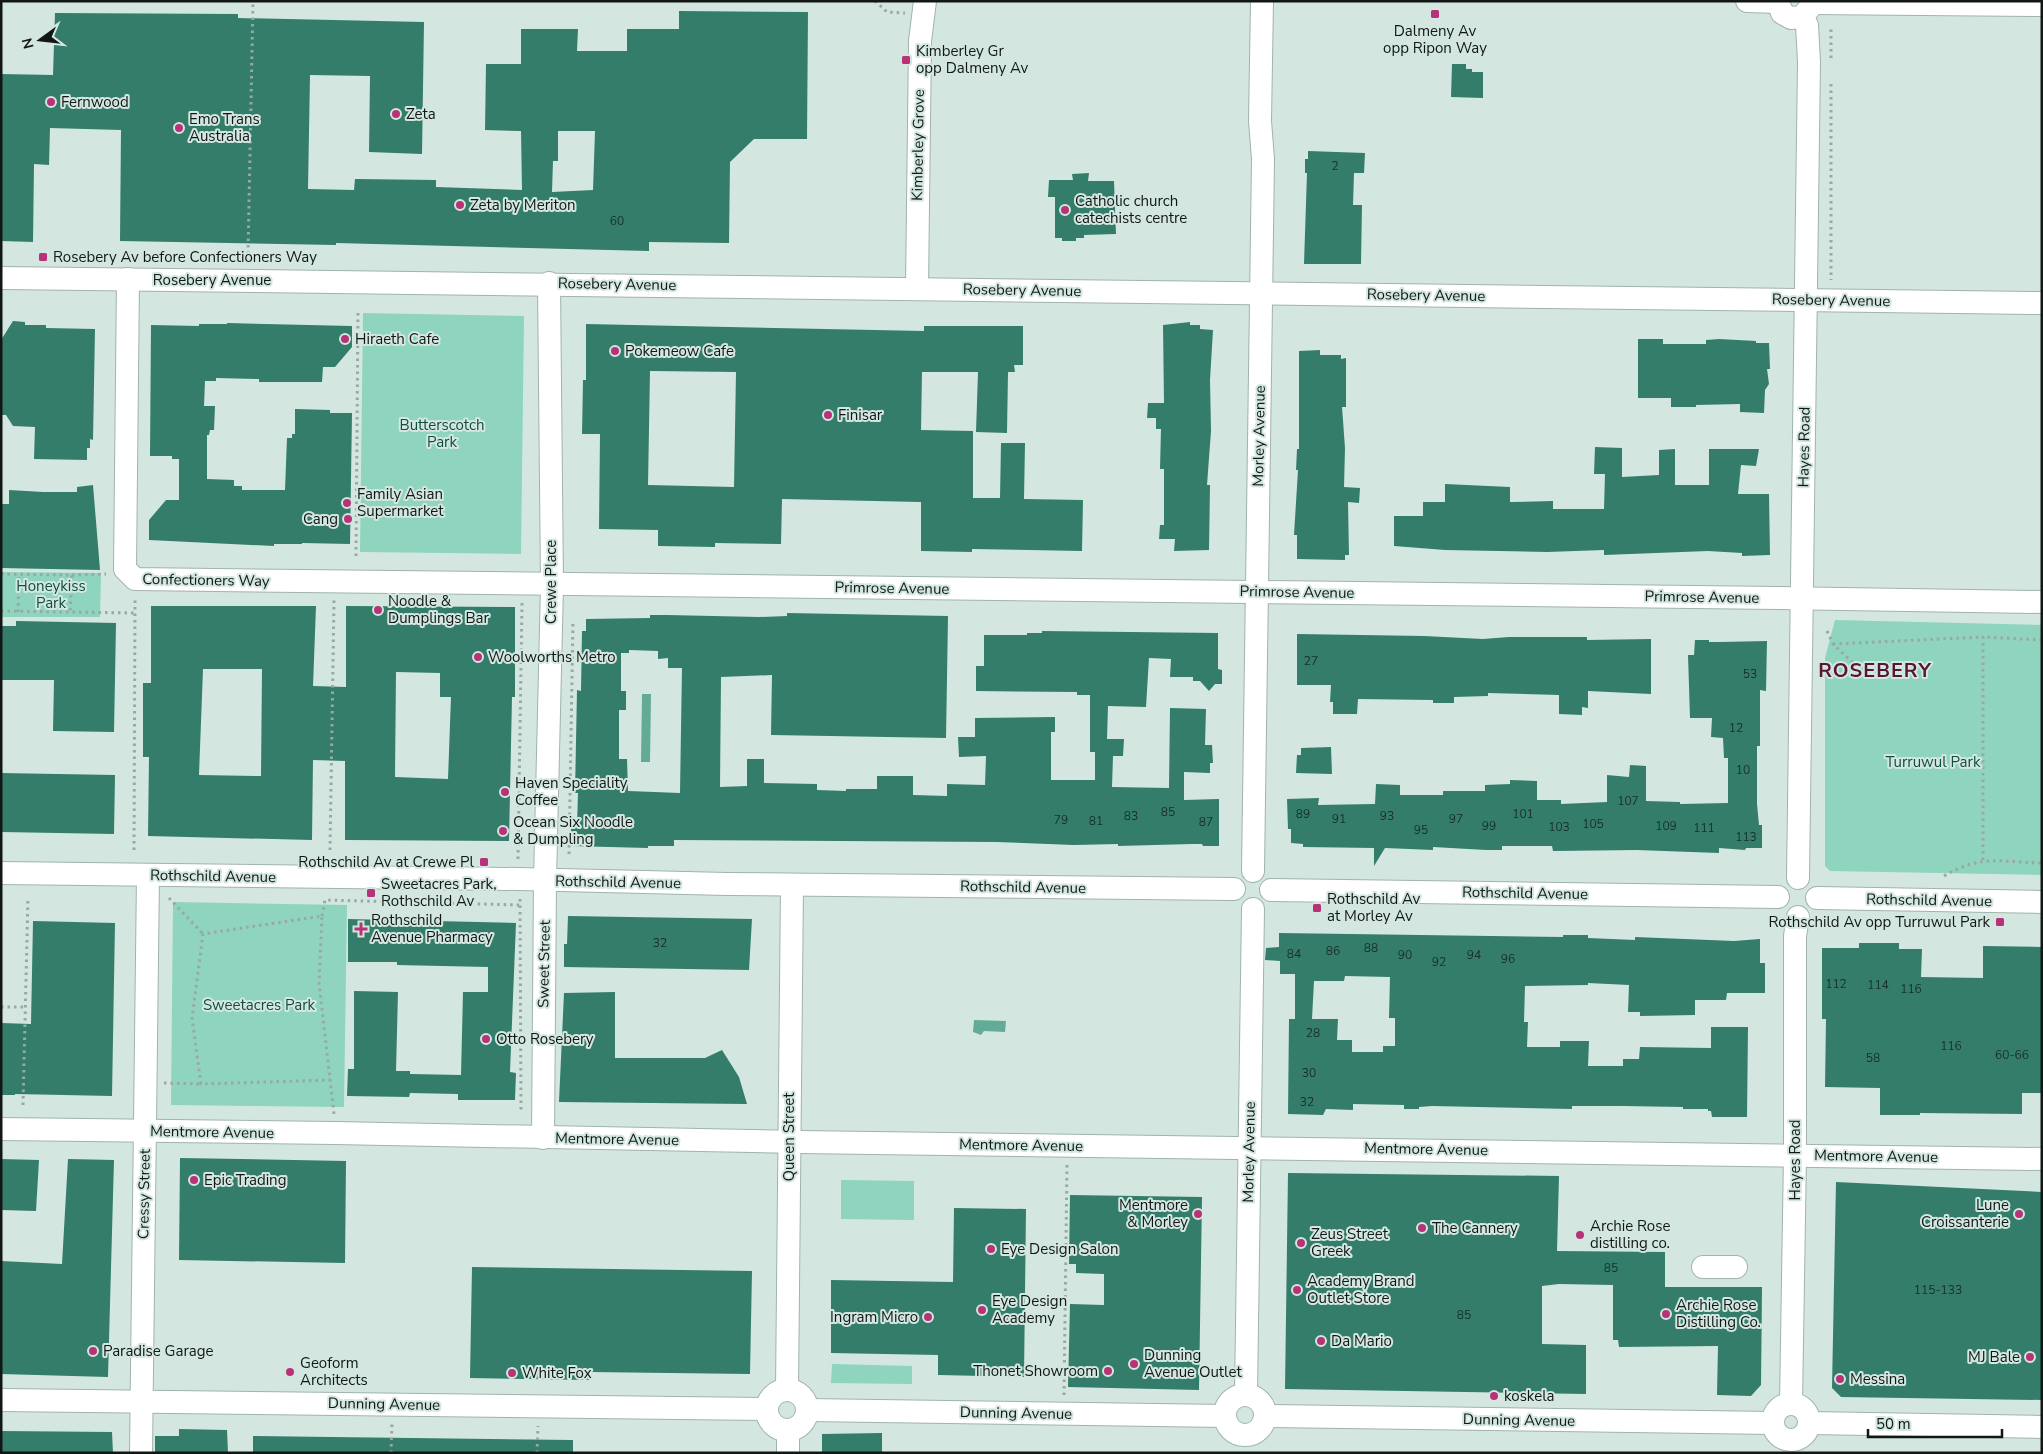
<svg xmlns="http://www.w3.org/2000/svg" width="2043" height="1454" viewBox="0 0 2043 1454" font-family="'Nunito Sans',sans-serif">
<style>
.green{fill:#8ed4bf}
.water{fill:#63ab97}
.building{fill:#337d6a;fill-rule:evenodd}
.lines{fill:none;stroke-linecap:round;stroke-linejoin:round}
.minor-casing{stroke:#a0b3ad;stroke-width:24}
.path{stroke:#98a8a2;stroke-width:3;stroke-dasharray:2.5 4;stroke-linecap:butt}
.minor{stroke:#fff;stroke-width:22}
.poi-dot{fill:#b83277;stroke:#d3e7e0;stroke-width:2}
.labels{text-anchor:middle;stroke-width:4;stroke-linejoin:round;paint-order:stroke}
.number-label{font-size:12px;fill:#19302a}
.poi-label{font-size:15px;fill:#101715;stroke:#d3e7e0;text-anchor:start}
.street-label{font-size:15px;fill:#101715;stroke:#d3e7e0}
.park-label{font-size:15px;fill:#104e40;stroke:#d3e7e0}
.district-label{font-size:20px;font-weight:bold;letter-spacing:1px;fill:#561636;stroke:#d3e7e0}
</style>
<rect width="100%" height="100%" fill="#d3e7e0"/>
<g class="green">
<path d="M363,313l161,3 -3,238 -161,-2z"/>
<path d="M1,572l100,1 -1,44h-99z"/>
<path d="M1835,620l207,5v250l-212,-4 -5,-5v-208z"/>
<path d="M173,902l174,3 -3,202 -173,-2z"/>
<path d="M841,1180l73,1v39l-73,-1z"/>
<path d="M832,1364l80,2v18l-81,-1z"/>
</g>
<g class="water">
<path d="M642,694h9l-1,68h-9z"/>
<path d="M974,1020l32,1 -1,11 -21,-1 -3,4 -8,-3z"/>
</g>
<g class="building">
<path d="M679,11l129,1 -1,127h-53l-24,23 -1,81 -80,-1v9l-313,-8v2l-216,-4 1,-111 -71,-2 -1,37 -15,-1 -1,78 -32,-1v-167l52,1 2,-62 183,1v4l186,4 -2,132 -53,-2 1,-76 -60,-1 -2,114 46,1 1,-11 81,1v7l86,3 -1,-59 -36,-1 1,-66h35v-35h57l-1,22h50v-22h52zM558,131h37l-2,59 -41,2 1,-31h5z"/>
<path d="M1452,64h14v5h6v3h11v26l-32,-1z"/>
<path d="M1308,151l57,2 -1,20h-10l-1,32h9l-1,59h-57l3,-91h-2v-14h3z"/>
<path d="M1089,173l-1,8h26l2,53 -32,1v3h-8v3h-14v-3h-7v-41h-7l1,-17h24l-1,-6z"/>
<path d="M13,321l12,1v3h21v3l49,1 -2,111 -3,-1v9h-3v12l-53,-1 1,-32 -22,-1 -7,-11h-5v-75z"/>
<path d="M1190,322v3h10v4l13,1 -3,50 1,51 -4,54h3l-1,65 -35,1 1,-12h-16l1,-14h4v-56h-4l1,-40h-5v-11h-9l1,-15h16l-1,-78z"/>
<path d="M227,323l125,3v21l-17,20h-12l-1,15h-63v-3l-43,-1v3h-11l-1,25h11l-1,24h-4l-1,5h-2v44l27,1v6h8v4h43l2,-52h5v-4h3v-25l35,1v3h22l-2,131 -48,-1v1h-28v2l-125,-6v-20l17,-20h13v-41h-7v-3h-22l1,-131 48,1v-2h28z"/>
<path d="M586,324l338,7v-5h99v39h-9l1,7h-7l-1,61 -31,-1 2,-60h-56l-1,58 52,1v67h27l1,-55h24l-1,56 59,1 -1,51 -110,-2v3l-51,-1v-49l-139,-3 -1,45 -66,-1v4l-57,-1v-16l-59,-1 1,-95h-18l1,-54h3zM650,371l86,1 -2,115 -86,-2z"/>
<path d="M1638,339h25v5h43v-4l13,-1 37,2v2h13l1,26h-3l2,15 -4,6 -1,23 -24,-1v-8l-44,1v2h-25v-9h-33z"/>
<path d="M1320,350v5h21v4l5,-1v49h-4l3,41 -1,39 16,1 -1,15 -11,-1 1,53h-4v5l-48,-1v-24h-3l4,-65h-2l1,-21h2v-98z"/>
<path d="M1595,447l27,1v29l37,-2v-25l16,-1v36h34v-36h50l-3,17 -15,-1 -3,29h31l1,61 -28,1v-3l-34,-2 -104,4v-5l-57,2 -102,-2 -51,-4v-30h29v-14h22v-18l65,3v15l43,-1v8h51l1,-35h-11z"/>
<path d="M93,485l7,85 -99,-2v-64h8v-14l34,2h34v-5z"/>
<path d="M151,606h165l-3,80 33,1v-81l169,1v90h-3l-3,144 -164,-1v-79l-32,-1 -1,80 -164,-4 1,-79h-6v-74h8zM203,669h59l-1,107 -62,-1zM396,672l44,1v24h11l-3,82 -53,-2z"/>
<path d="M787,613l161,3 -2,122 -175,-3 1,-60 -51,2 -1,110 27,-1v-27h17v24l53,1v6l29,1v-2h31v-13h36v19l34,1v-12l38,1 1,-29 -27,1 -1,-20h17v-19l80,-1v15h-4v48h44v-28h-5v-57h-13v-3l-101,-1v-25h8v-31h43v-2h15v-2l176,2v36l4,1v14h-7l-6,7 -9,-10h-7v-4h-23l1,-18 -22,-1 -3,49 -38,-1 -1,33h17l-1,17h-10l-1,31 57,1 1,-80 36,1 -1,36h7l1,18h-3v10l-26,-1v28l35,-1v47h-16l-1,-2h-10l-74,2v-2l-44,1 -77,-3 -323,-2v6h-26v2l-77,-2v-20h6l1,-33h-3l2,-103 4,1 1,-60h4v-12l64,-1v-3h17l92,2 28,-1zM629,650l29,1v8l10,-1v10h14l-2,125 -52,-2 -1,-32h-8v-49h7v-19h-5v-38h8z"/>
<path d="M16,621l100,2 -2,109 -61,-1 1,-51h-53v-54h15z"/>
<path d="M1297,634l127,2 59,3 26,-2h78v3l64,-1v55l-63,-3v17l-6,-1v8l-23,-1v-19l-71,-2v3l-34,1v6h-21v-3l-75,-1 -1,15h-24v-12h-3l1,-17h-34z"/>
<path d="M1695,640h14v2h11l47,-1 -1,50 -6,-1v56h-3v58l2,21h3v23h-16l-1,2 -26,-2v5l-82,-3 -84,1 -1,-5h-50v4h-16l-53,-3v3l-48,-2 -11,18v-18l-71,-1v-3l-12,-1v-14h-3l-1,-30 32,-1 -1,7 57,-1 1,-20 24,1v10h43v-4h42v-6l25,-1v-4l27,1v19h24v4l46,-2v-27l22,2 1,-12 16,1v35l34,1v2l48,-1v-45h-4l-1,-20 -12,-1 1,-19h-22l-2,-63h6z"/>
<path d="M1331,747l1,27 -36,-1 1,-18h4v-7z"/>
<path d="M1,773l114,2 -1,59 -113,-2z"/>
<path d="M568,916l184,3 -3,51 -185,-3v-23h3z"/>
<path d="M348,919l168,4 -6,149 6,1 -1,27h-57v-6l-48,-1 -1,4 -62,-1 1,-27h6v-78l44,1 -2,79h14v3l51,1 2,-83h25v-25l-91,-2v-3h-49z"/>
<path d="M33,921l82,2 -3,173 -97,-2v1h-14v-72l30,1z"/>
<path d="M1279,933l284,4v-2h25v3l47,2v-3l99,4 26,-2v24h5v30h-38l-1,7h-31v15l-55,1v-4h-12l1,-27 -41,-2v2l-63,1 -1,36h4l-1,25h33v-6h29l-1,25h35v-7h16l1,-12 71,1v-21h37l-1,90h-35l-1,-6h-3v-2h-25v-2l-61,-1h-50v3l-140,-3 -13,1v2h-15v-4l-51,-1v6l-27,-1 -3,6 -35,-1 1,-95h6v-45h-15v-13l-15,-1 1,-12 13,-1zM1345,976l45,1 -1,41h6v28h-12v6h-31v-12h-15l1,-21h-26l2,-38h30z"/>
<path d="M1859,943h40v6h23l-1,28 62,1v-32l59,1v146h-20v21l-102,-1v2h-40v-27l-55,-1 1,-68h-4v-71h37z"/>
<path d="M615,992v66h90l17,-8 17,27 8,27 -188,-2 5,-109z"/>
<path d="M180,1158l166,3 -1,102 -166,-3z"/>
<path d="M1,1159l38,1 -3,51 -35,-1z"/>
<path d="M68,1159l46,1 -6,217 -107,-3v-113l61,3z"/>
<path d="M1288,1173l271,3 -2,75 108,1v35h97l-1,98 -10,11 -34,-1 1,-49 -99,1 -1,-7h-5v-55l-54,-1 -17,2v58l44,1v49l-301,-5z"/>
<path d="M1836,1182l206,10v208l-201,-3 -9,-9z"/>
<path d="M1070,1195l132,2 -3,193 -131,-3 2,-83 34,1v-31l-28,-1v-9h-7z"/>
<path d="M954,1208l72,1 -2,168 -86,-2v-20l-107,-2v-73l122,2z"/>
<path d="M472,1267l280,4 -2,103 -160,-2v8l-120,-2z"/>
<path d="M179,1429l48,1 1,23h-73v-17h24z"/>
<path d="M1,1431l111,1 1,21h-112z"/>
<path d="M882,1433v20h-60v-19z"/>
<path d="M253,1436l320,4v13h-320z"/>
</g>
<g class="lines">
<g class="minor-casing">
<g id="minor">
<path d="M1747,1l31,1"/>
<path d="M1778,1l4,12 9,5 11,-1 9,-11"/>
<path d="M1811,3l231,2"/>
<path d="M1,278l2041,25"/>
<path d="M128,279l-3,290 10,10 1643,19 264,4"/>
<path d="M917,289l3,-248 5,-40"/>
<path d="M1253,871l10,-712 -3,-38 2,-120"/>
<path d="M1,873l518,6 208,5 507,5"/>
<path d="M1798,878l11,-816 -2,-37 -5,-8"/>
<path d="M1271,890l507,7"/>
<path d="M1817,898l225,4"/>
<path d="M1,1129l334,4 465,9 1242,17"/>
<path d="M543,1138l2,-258 7,-295 -3,-302"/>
<path d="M1703,1267h33"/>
<path d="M787,1390l5,-505"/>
<circle cx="787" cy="1410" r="20"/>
<path d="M1246,1394l7,-485"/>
<circle cx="1245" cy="1415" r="20"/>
<path d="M1,1400l766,9"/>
<path d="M1791,1404l4,-249v-219l3,-19"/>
<circle cx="1791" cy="1422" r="18"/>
<path d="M807,1410l418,6"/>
<path d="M1265,1416l508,7"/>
<path d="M1809,1423l233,4"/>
<path d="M788,1430v23"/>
<path d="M141,1453l7,-578"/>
</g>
</g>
<g class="path">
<path d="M875,1l12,11 18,1"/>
<path d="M1831,58v-31"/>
<path d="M1831,84v196"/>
<path d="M248,254l5,-253"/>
<path d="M356,556l2,-247"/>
<path d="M1,574l71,1 -2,37"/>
<path d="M72,575l34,-1"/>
<path d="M1,611l134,2"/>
<path d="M18,612l1,-38"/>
<path d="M1827,631l6,13 37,35"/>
<path d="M1833,644l150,-7"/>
<path d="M134,850l1,-251"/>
<path d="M330,850l4,-250"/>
<path d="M569,854l4,-234"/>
<path d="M518,859l4,-256"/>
<path d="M1983,860v-223l59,3"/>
<path d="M1944,876c37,-22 57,-14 98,-13"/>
<path d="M169,898l34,36"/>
<path d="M520,899l1,214"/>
<path d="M322,916l3,-16 195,5"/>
<path d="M1,1007h24"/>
<path d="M331,1080l-130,4 -9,-66 11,-84 119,-18 -3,67 15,131"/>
<path d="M164,1083l37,1"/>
<path d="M23,1105l5,-208"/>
<path d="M1064,1395l3,-231"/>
<path d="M391,1453l1,-30"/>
<path d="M537,1453l1,-27"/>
</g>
<use href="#minor" class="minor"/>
</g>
<g class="poi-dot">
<rect x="1430" y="9" width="10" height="10" rx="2.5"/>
<rect x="901" y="55" width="10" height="10" rx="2.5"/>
<circle cx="51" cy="102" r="5"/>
<circle cx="396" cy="114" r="5"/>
<circle cx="179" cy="128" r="5"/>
<circle cx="460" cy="205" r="5"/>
<circle cx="1065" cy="210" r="5"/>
<rect x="38" y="252" width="10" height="10" rx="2.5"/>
<circle cx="345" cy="339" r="5"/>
<circle cx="615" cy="351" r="5"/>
<circle cx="828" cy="415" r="5"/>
<circle cx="347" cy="503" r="5"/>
<circle cx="348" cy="519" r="5"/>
<circle cx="378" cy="610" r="5"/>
<circle cx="478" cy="657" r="5"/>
<circle cx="505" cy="792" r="5"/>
<circle cx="503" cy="831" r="5"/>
<rect x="479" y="857" width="10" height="10" rx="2.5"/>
<rect x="366" y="888" width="10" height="10" rx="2.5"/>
<rect x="1312" y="903" width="10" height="10" rx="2.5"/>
<rect x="1995" y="917" width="10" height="10" rx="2.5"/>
<path d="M358.5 921.5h5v5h5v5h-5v5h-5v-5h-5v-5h5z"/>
<circle cx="486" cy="1039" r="5"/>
<circle cx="194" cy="1180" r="5"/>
<circle cx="1198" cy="1214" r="5"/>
<circle cx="2019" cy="1214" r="5"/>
<circle cx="1422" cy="1228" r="5"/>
<circle cx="1580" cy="1235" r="5"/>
<circle cx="1301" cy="1243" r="5"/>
<circle cx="991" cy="1249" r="5"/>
<circle cx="1297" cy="1290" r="5"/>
<circle cx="982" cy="1310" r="5"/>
<circle cx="1666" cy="1314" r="5"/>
<circle cx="928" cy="1317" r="5"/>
<circle cx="1321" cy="1341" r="5"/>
<circle cx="93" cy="1351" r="5"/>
<circle cx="2030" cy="1357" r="5"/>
<circle cx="1134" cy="1364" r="5"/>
<circle cx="1108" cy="1371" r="5"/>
<circle cx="290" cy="1372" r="5"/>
<circle cx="512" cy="1373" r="5"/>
<circle cx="1840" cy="1379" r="5"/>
<circle cx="1494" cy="1396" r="5"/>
</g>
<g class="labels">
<g class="number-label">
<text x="1335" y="170">2</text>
<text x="617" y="225">60</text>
<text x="1311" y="665">27</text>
<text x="1750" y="678">53</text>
<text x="1736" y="732">12</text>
<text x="1743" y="774">10</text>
<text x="1628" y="805">107</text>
<text x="1168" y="816">85</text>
<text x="1303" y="818">89</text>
<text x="1523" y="818">101</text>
<text x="1131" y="820">83</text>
<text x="1387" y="820">93</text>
<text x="1339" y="823">91</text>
<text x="1456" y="823">97</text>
<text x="1061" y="824">79</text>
<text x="1096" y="825">81</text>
<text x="1206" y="826">87</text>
<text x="1593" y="828">105</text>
<text x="1489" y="830">99</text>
<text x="1666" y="830">109</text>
<text x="1559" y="831">103</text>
<text x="1704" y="832">111</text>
<text x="1421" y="834">95</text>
<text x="1746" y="841">113</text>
<text x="660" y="947">32</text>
<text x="1371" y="952">88</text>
<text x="1333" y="955">86</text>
<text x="1294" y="958">84</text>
<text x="1405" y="959">90</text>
<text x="1474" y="959">94</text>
<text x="1508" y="963">96</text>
<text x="1439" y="966">92</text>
<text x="1836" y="988">112</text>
<text x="1878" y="989">114</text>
<text x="1911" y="993">116</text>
<text x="1313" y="1037">28</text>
<text x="1951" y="1050">116</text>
<text x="2012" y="1059">60-66</text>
<text x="1873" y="1062">58</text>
<text x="1309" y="1077">30</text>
<text x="1307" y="1106">32</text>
<text x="1611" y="1272">85</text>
<text x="1938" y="1294">115-133</text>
<text x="1464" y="1319">85</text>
</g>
<g class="poi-label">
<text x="1435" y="36" text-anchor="middle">Dalmeny Av<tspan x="1435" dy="17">opp Ripon Way</tspan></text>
<text x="916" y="56">Kimberley Gr<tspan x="916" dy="17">opp Dalmeny Av</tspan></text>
<text x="61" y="107">Fernwood</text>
<text x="406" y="119">Zeta</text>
<text x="189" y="124">Emo Trans<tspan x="189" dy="17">Australia</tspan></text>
<text x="1075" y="206">Catholic church<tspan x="1075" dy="17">catechists centre</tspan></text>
<text x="470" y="210">Zeta by Meriton</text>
<text x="53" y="262">Rosebery Av before Confectioners Way</text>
<text x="355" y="344">Hiraeth Cafe</text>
<text x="625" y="356">Pokemeow Cafe</text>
<text x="838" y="420">Finisar</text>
<text x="357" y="499">Family Asian<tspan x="357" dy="17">Supermarket</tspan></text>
<text x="338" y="524" text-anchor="end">Cang</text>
<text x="388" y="606">Noodle &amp;<tspan x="388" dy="17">Dumplings Bar</tspan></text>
<text x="488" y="662">Woolworths Metro</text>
<text x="515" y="788">Haven Speciality<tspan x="515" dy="17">Coffee</tspan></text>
<text x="513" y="827">Ocean Six Noodle<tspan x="513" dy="17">&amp; Dumpling</tspan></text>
<text x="474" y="867" text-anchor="end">Rothschild Av at Crewe Pl</text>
<text x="381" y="889">Sweetacres Park,<tspan x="381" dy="17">Rothschild Av</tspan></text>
<text x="1327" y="904">Rothschild Av<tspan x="1327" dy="17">at Morley Av</tspan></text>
<text x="371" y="925">Rothschild<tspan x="371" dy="17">Avenue Pharmacy</tspan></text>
<text x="1990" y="927" text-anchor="end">Rothschild Av opp Turruwul Park</text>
<text x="496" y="1044">Otto Rosebery</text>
<text x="204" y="1185">Epic Trading</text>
<text x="1188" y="1210" text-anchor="end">Mentmore<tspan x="1188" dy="17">&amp; Morley</tspan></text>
<text x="2009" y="1210" text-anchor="end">Lune<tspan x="2009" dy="17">Croissanterie</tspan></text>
<text x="1590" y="1231">Archie Rose<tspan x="1590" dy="17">distilling co.</tspan></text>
<text x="1432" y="1233">The Cannery</text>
<text x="1311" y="1239">Zeus Street<tspan x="1311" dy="17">Greek</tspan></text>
<text x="1001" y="1254">Eye Design Salon</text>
<text x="1307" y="1286">Academy Brand<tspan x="1307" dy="17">Outlet Store</tspan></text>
<text x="992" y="1306">Eye Design<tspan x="992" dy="17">Academy</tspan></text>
<text x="1676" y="1310">Archie Rose<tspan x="1676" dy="17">Distilling Co.</tspan></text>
<text x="918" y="1322" text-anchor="end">Ingram Micro</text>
<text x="1331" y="1346">Da Mario</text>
<text x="103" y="1356">Paradise Garage</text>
<text x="1144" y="1360">Dunning<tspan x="1144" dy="17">Avenue Outlet</tspan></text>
<text x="2020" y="1362" text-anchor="end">MJ Bale</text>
<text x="300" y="1368">Geoform<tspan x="300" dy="17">Architects</tspan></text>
<text x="1098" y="1376" text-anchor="end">Thonet Showroom</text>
<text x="522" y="1378">White Fox</text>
<text x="1850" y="1384">Messina</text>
<text x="1504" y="1401">koskela</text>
</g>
<g class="street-label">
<text transform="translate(918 145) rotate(-89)" y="5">Kimberley Grove</text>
<text x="212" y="285">Rosebery Avenue</text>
<text transform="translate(617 284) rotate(1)" y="5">Rosebery Avenue</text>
<text transform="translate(1022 290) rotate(1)" y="5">Rosebery Avenue</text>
<text transform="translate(1426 295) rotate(1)" y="5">Rosebery Avenue</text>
<text transform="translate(1831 300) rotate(1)" y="5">Rosebery Avenue</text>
<text transform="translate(1259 436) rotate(-89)" y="5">Morley Avenue</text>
<text transform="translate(1804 447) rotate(-89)" y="5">Hayes Road</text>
<text transform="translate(206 580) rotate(1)" y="5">Confectioners Way</text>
<text transform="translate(551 582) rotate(-90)" y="5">Crewe Place</text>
<text transform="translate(892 588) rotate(1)" y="5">Primrose Avenue</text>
<text transform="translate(1297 592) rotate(1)" y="5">Primrose Avenue</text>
<text transform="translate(1702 597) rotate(1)" y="5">Primrose Avenue</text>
<text transform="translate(213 876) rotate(1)" y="5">Rothschild Avenue</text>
<text transform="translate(618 882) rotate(1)" y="5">Rothschild Avenue</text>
<text transform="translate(1023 887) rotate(1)" y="5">Rothschild Avenue</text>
<text transform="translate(1525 893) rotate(1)" y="5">Rothschild Avenue</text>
<text transform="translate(1929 900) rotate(1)" y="5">Rothschild Avenue</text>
<text transform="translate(544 964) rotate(-89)" y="5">Sweet Street</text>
<text transform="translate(212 1132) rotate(1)" y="5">Mentmore Avenue</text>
<text transform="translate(789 1137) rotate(-90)" y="5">Queen Street</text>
<text transform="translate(617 1139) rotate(1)" y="5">Mentmore Avenue</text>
<text transform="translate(1021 1145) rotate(1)" y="5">Mentmore Avenue</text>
<text transform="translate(1426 1149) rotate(1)" y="5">Mentmore Avenue</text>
<text transform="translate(1249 1152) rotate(-89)" y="5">Morley Avenue</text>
<text transform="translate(1876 1156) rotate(1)" y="5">Mentmore Avenue</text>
<text transform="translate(1795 1160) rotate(-90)" y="5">Hayes Road</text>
<text transform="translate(144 1194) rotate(-89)" y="5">Cressy Street</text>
<text transform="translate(384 1404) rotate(1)" y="5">Dunning Avenue</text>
<text transform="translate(1016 1413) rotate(1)" y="5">Dunning Avenue</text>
<text transform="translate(1519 1420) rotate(1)" y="5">Dunning Avenue</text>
</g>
<g class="park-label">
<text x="442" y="430">Butterscotch<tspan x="442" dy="17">Park</tspan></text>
<text x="51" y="591">Honeykiss<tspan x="51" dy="17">Park</tspan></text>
<text x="1933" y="767">Turruwul Park</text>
<text x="259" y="1010">Sweetacres Park</text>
</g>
<g class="district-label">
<text x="1875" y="677">ROSEBERY</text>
</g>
</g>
<rect width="2043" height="1454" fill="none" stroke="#101715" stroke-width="5"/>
<g transform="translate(40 40) rotate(255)" stroke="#d3e7e0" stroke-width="4" paint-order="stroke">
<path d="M0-4L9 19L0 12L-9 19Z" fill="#101715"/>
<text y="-8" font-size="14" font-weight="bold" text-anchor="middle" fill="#101715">N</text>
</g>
<path d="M1868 1429v8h134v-8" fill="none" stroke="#101715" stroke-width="2.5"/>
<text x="1876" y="1429" font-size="15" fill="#101715" stroke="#d3e7e0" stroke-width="4" paint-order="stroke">50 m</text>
</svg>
